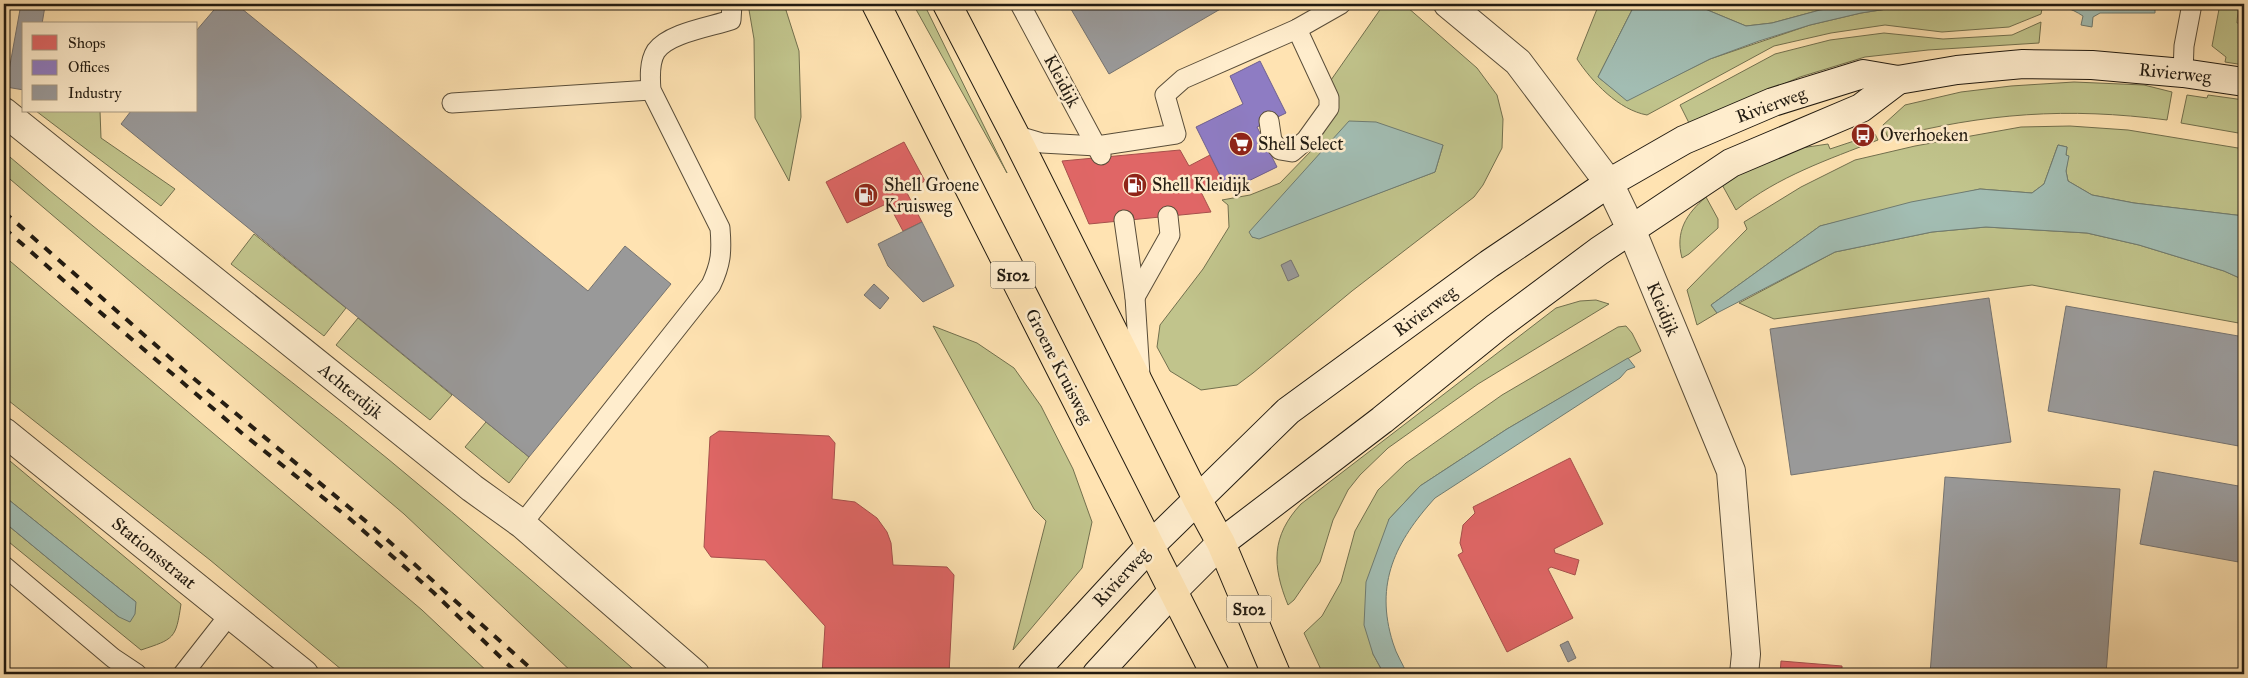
<svg xmlns="http://www.w3.org/2000/svg" width="2248" height="678" viewBox="0 0 2248 678" font-family="'IM FELL Great Primer',serif">
<style>
.green{fill:#c1c48c;stroke:#72704e;fill-rule:evenodd}
.water{fill:#a2bdb3;stroke:#6f7c72}
.shops{fill:#e06666;stroke:#a7504c}
.offices{fill:#8e7cc3;stroke:#6e5f8e}
.industry{fill:#999;stroke:#757370}
.lines{fill:none;stroke-linecap:round;stroke-linejoin:round}
.lane-casing{stroke:#594d39;stroke-width:21}
.street-casing{stroke:#594d39;stroke-width:30}
.secondary-casing{stroke:#221b11;stroke-width:30}
.primary-casing{stroke:#221b11;stroke-width:30}
.lane{stroke:#ffedcd;stroke-width:19}
.street{stroke:#ffedcd;stroke-width:28}
.secondary{stroke:#ffedcd;stroke-width:28}
.primary{stroke:#ffe3b2;stroke-width:28}
.rail{stroke:#221b11;stroke-width:4;stroke-dasharray:9 9;stroke-linecap:butt}
.labels{text-anchor:middle;stroke-width:5;stroke-linejoin:round;paint-order:stroke}
.shield{fill:#ffedcd;stroke:#645a49;stroke-width:1}
.shield-label{font-size:16px;font-weight:bold;fill:#221b11}
.street-label{font-size:18px;fill:#221b11;stroke:#ffedcd}
.poi-label{font-size:18px;fill:#221b11;stroke:#ffedcd;text-anchor:start}
</style>
<rect width="100%" height="100%" fill="#ffe3b2"/>
<filter id="stains"><feTurbulence type="fractalNoise" baseFrequency=".004" numOctaves="4"/><feColorMatrix values="0 0 0 0 .2 0 0 0 0 .09 0 0 0 0 .02 0 0 0 .5 -.17"/></filter>
<radialGradient id="worn" r=".72"><stop offset=".6" stop-color="#630" stop-opacity="0"/><stop offset="1" stop-color="#630" stop-opacity=".3"/></radialGradient>
<g class="green">
<path d="M748,4h36l15,47 2,66 -12,64 -34,-63 -1,-79z"/>
<path d="M913,4h11l83,169z"/>
<path d="M1384,4h15l8,3 70,61 20,27 6,24 -1,29 -19,37 -9,12 -122,94 -99,82 -16,12 -36,5 -31,-19 -13,-24 3,-22 43,-56 26,-42 -1,-22 -6,-5 28,-5 30,-12 33,-34 22,-34 -4,-35zM1443,145l-8,27 -176,66 -7,-1z"/>
<path d="M1599,4h36l-37,73 29,23 83,-41 100,-34 51,-12 58,-9h124l-2,10 -32,13 -67,5 -57,-7 -54,8 -57,13 -127,69c-28,-5 -55,-33 -70,-56z"/>
<path d="M1693,4h165l-38,6 -48,13 -26,3z"/>
<path d="M2220,4h24v7l-6,-1 -1,13h7v42l-19,-3 1,-5 -14,-11z"/>
<path d="M2041,22l-2,21 -111,7 -63,7 -65,20 -50,21 -58,31 -12,-24 95,-51 55,-14 54,-7 59,6 69,-4z"/>
<path d="M2074,82l70,3 28,7 -5,28c-100,-13 -181,-7 -279,18l-5,-13 22,-20 56,-13 50,-6z"/>
<path d="M2187,95l20,3 1,-3 36,5v34l-63,-11z"/>
<path d="M36,111h64l1,27 74,51 -14,17z"/>
<path d="M2070,126l58,4 116,19v67l-110,-13 -42,-8 -24,-14 -2,-10 2,-15 -2,-1 1,-8 -9,-2 -14,39 -12,9 -52,-4 -160,37 -109,79 6,8 -20,12 -10,-35 60,-61 -3,-7 57,-35 54,-27 60,-14 106,-19z"/>
<path d="M1875,134l3,6c-51,20 -99,36 -142,70l-16,-29 54,-29 54,-8 2,5z"/>
<path d="M4,152c124,107 257,203 384,307 85,70 168,142 251,215h-65l-170,-160 -400,-340z"/>
<path d="M1706,197l12,22v9l-29,26 -7,4c-7,-26 4,-44 24,-61z"/>
<path d="M1986,227l101,6 52,12 85,26 20,9v44l-212,-39 -258,34 -35,-16 96,-51 97,-20z"/>
<path d="M254,234l92,74 -22,28 -93,-72z"/>
<path d="M4,256l418,354 68,64h-137l-11,-4 -132,-110 -206,-163z"/>
<path d="M1596,300l13,4 -131,80 -90,64 -28,27 -12,15 -15,30 -13,42 -26,38 -6,5c-16,-39 -17,-69 13,-101l255,-196 24,-7z"/>
<path d="M358,318l94,77 -22,25 -94,-75z"/>
<path d="M933,326l44,17 37,25 27,38 32,63 19,53 -10,46 -69,82 33,-129 -12,-12z"/>
<path d="M1626,326l6,7 9,18 -134,78 -87,57 -31,33 -16,135 11,20h-61l-19,-41 18,-17 19,-34 14,-51 23,-41 28,-27 96,-68 116,-68z"/>
<path d="M486,422l43,35 -20,26 -44,-36z"/>
<path d="M4,456l177,148c-5,35 -7,35 -40,46l-137,-112v-16l115,95 17,-15 -132,-106z"/>
</g>
<g class="water">
<path d="M1635,4h58l53,22 26,-3 48,-13 38,-6h61l-58,9 -51,12 -51,16 -49,18 -83,42 -29,-24z"/>
<path d="M2043,4h112v9h-55l-7,4 -1,10 -11,-2 2,-9c-12,-8 -25,-12 -40,-12z"/>
<path d="M1349,121l27,1 67,23 -8,27 -176,67 -7,-2 -3,-5z"/>
<path d="M2058,145l9,2 -1,8 3,1 -3,15 2,10 24,14 42,8 110,13v64l-20,-9 -85,-26 -52,-12 -101,-6 -54,5 -97,20 -118,61 -6,-8 109,-79 91,-24 69,-13 52,4 12,-9z"/>
<path d="M1628,358l7,9 -8,3 -7,8 -185,120c-39,43 -61,85 -42,145 3,11 10,21 14,31h-23l-11,-20 -9,-29 2,-43 23,-63 31,-33 87,-57z"/>
<path d="M4,496l132,106 -1,12 -5,8 -11,-5 -115,-95z"/>
</g>
<g class="shops">
<path d="M904,142l21,39 -19,10 16,31 -19,9 -15,-28 -41,20 -21,-41z"/>
<path d="M1180,150l9,16 21,-11 16,32 -8,4 -4,-5 -13,6 10,20 -122,12 -27,-63z"/>
<path d="M719,431l110,5 6,7 -3,56 23,3 22,16 10,14 4,11 2,22 54,2 7,8 -5,99h-127l3,-48 -60,-66 -54,-3 -7,-10 6,-110z"/>
<path d="M1570,458l33,66 -49,25 1,4 24,7 -4,15 -24,-8 -3,2 25,49 -66,34 -49,-97 5,-3 -3,-9 3,-18 12,-12 -2,-6z"/>
<path d="M1781,661l61,5v8h-62z"/>
</g>
<path class="offices" d="M1260,61l26,52 -29,14 20,40 -49,24 -32,-64 47,-23 -13,-28z"/>
<g class="industry">
<path d="M21,4l24,2 -3,18h-18v66l-18,-3z"/>
<path d="M219,4h17l352,287 37,-45 46,38 -142,173 -408,-333 10,-13h65v-80z"/>
<path d="M1068,4h161l-120,70z"/>
<path d="M922,222l32,64 -31,16 -35,-36 -10,-22z"/>
<path d="M1291,260l8,16 -11,5 -7,-16z"/>
<path d="M874,284l15,14 -9,11 -16,-14z"/>
<path d="M1989,298l22,144 -220,33 -21,-146z"/>
<path d="M2066,306l178,31v110l-196,-36z"/>
<path d="M2154,471l90,16v76l-104,-19z"/>
<path d="M1945,477l175,12 -14,185h-176z"/>
<path d="M1568,641l8,17 -8,4 -8,-17z"/>
</g>
<g class="lines">
<g class="lane-casing">
<g id="lane">
<path d="M1020,4l81,151"/>
<path d="M2183,73l1,-27 8,-42"/>
<path d="M452,103l199,-13"/>
<path d="M1269,121l3,20 8,9 12,2 14,-12 23,-32v-10l-32,-69"/>
<path d="M1015,135l27,8 55,3 79,-12 -11,-39 18,-16 114,-50 44,-25"/>
<path d="M1124,220l11,77 5,78"/>
<path d="M1135,297l35,-62 -2,-19"/>
<path d="M522,524l189,-239c10,-21 11,-33 9,-57l-69,-138c-1,-12 -2,-28 5,-39 13,-18 54,-24 75,-31l1,-16"/>
<path d="M4,566l109,92 24,16"/>
<path d="M183,674l47,-60"/>
</g>
</g>
<g class="street-casing">
<g id="street">
<path d="M1448,4l70,58 91,121 22,46 100,242 15,183 -2,20"/>
<path d="M4,112l468,376 50,36 173,150"/>
<path d="M4,432l300,242"/>
</g>
</g>
<g class="secondary-casing">
<g id="secondary">
<path d="M1032,674l119,-129 137,-134 201,-147 120,-81 75,-43 89,-38 90,-28 35,6 59,-10 66,-6 69,1 91,8 61,9"/>
<path d="M1097,674l76,-83 48,-48 161,-123 115,-93 102,-76 132,-88 130,-55 37,-28"/>
</g>
</g>
<g class="primary-casing">
<g id="primary">
<path d="M876,4l339,670"/>
<path d="M947,4l68,131 182,364 24,44 55,131"/>
</g>
</g>
<use href="#lane" class="lane"/>
<use href="#street" class="street"/>
<use href="#secondary" class="secondary"/>
<use href="#primary" class="primary"/>
<g class="rail">
<path d="M4,212l188,165 182,151 163,146"/>
<path d="M4,228l76,67 163,139 107,85 83,73 85,82"/>
</g>
</g>
<defs>
<g id="bus-disc" transform="scale(1.25)"><circle r="9.5" fill="#8f2418" stroke="#ffedcd"/><path d="M-5-6H5V4H4V6H2V4H-2V6H-4V4H-5ZM-3.5-4V0h7V-4ZM-3.5 1.2v1.5H-2V1.2ZM2 1.2v1.5H3.5V1.2Z" fill="#fff"/></g>
<g id="supermarket-disc" transform="scale(1.25)"><circle r="9.5" fill="#8f2418" stroke="#ffedcd"/><path d="M-6-5.5h2.5l.6 2H6L4.5 2H-2.5L-4.4-4H-6ZM-1.5 3.2a1.3 1.3 0 1 0 .1 0ZM3 3.2a1.3 1.3 0 1 0 .1 0Z" fill="#fff"/></g>
<g id="fuel-disc" transform="scale(1.25)"><circle r="9.5" fill="#8f2418" stroke="#ffedcd"/><path d="M-5.5-6h7V0h2V4h1.3V-2.5L3-4.5l.8-.8L6-3V5H2.5V1h-1V6h-7ZM-4.2-4.7v3.2H.2V-4.7Z" fill="#fff"/></g>
</defs>
<g fill-rule="evenodd">
<use href="#bus-disc" x="1863" y="135"/>
<use href="#supermarket-disc" x="1241" y="144"/>
<use href="#fuel-disc" x="1135" y="185"/>
<use href="#fuel-disc" x="866" y="195"/>
</g>
<g class="labels">
<g class="shield">
<rect x="990.5" y="261.5" width="45" height="27" rx="4"/>
<rect x="1226.5" y="595.5" width="45" height="27" rx="4"/>
</g>
<g class="shield-label">
<text x="1013" y="281">S102</text>
<text x="1249" y="615">S102</text>
</g>
<g class="street-label">
<text transform="translate(2175 73) rotate(6)" y="6">Rivierweg</text>
<text transform="translate(1062 81) rotate(62)" y="6">Kleidijk</text>
<text transform="translate(1771 105) rotate(-20)" y="6">Rivierweg</text>
<text transform="translate(1663 309) rotate(67)" y="6">Kleidijk</text>
<text transform="translate(1425 311) rotate(-36)" y="6">Rivierweg</text>
<text transform="translate(1059 366) rotate(63)" y="6">Groene Kruisweg</text>
<text transform="translate(351 391) rotate(39)" y="6">Achterdijk</text>
<text transform="translate(154 553) rotate(39)" y="6">Stationsstraat</text>
<text transform="translate(1121 577) rotate(-47)" y="6">Rivierweg</text>
</g>
<g class="poi-label">
<text x="1880" y="141">Overhoeken</text>
<text x="1258" y="150">Shell Select</text>
<text x="884" y="191">Shell Groene<tspan x="884" dy="21">Kruisweg</tspan></text>
<text x="1152" y="191">Shell Kleidijk</text>
</g>
</g>
<rect width="2248" height="678" fill="none" stroke="#ffe3b2" stroke-width="20"/>
<rect x="5" y="5" width="2238" height="668" fill="none" stroke="#221b11" stroke-width="2.5"/>
<rect x="10" y="10" width="2228" height="658" fill="none" stroke="#221b11"/>
<rect x="22" y="22" width="175" height="90" fill="#ffedcd" stroke="#a79982"/>
<rect x="32" y="35" width="25" height="15" fill="#e06666" stroke="#a79982"/>
<text x="68" y="48" font-size="15" fill="#221b11">Shops</text>
<rect x="32" y="60" width="25" height="15" fill="#8e7cc3" stroke="#a79982"/>
<text x="68" y="72" font-size="15" fill="#221b11">Offices</text>
<rect x="32" y="85" width="25" height="15" fill="#999999" stroke="#a79982"/>
<text x="68" y="98" font-size="15" fill="#221b11">Industry</text>
<rect width="100%" height="100%" filter="url(#stains)"/>
<rect width="100%" height="100%" fill="url(#worn)"/>
</svg>
